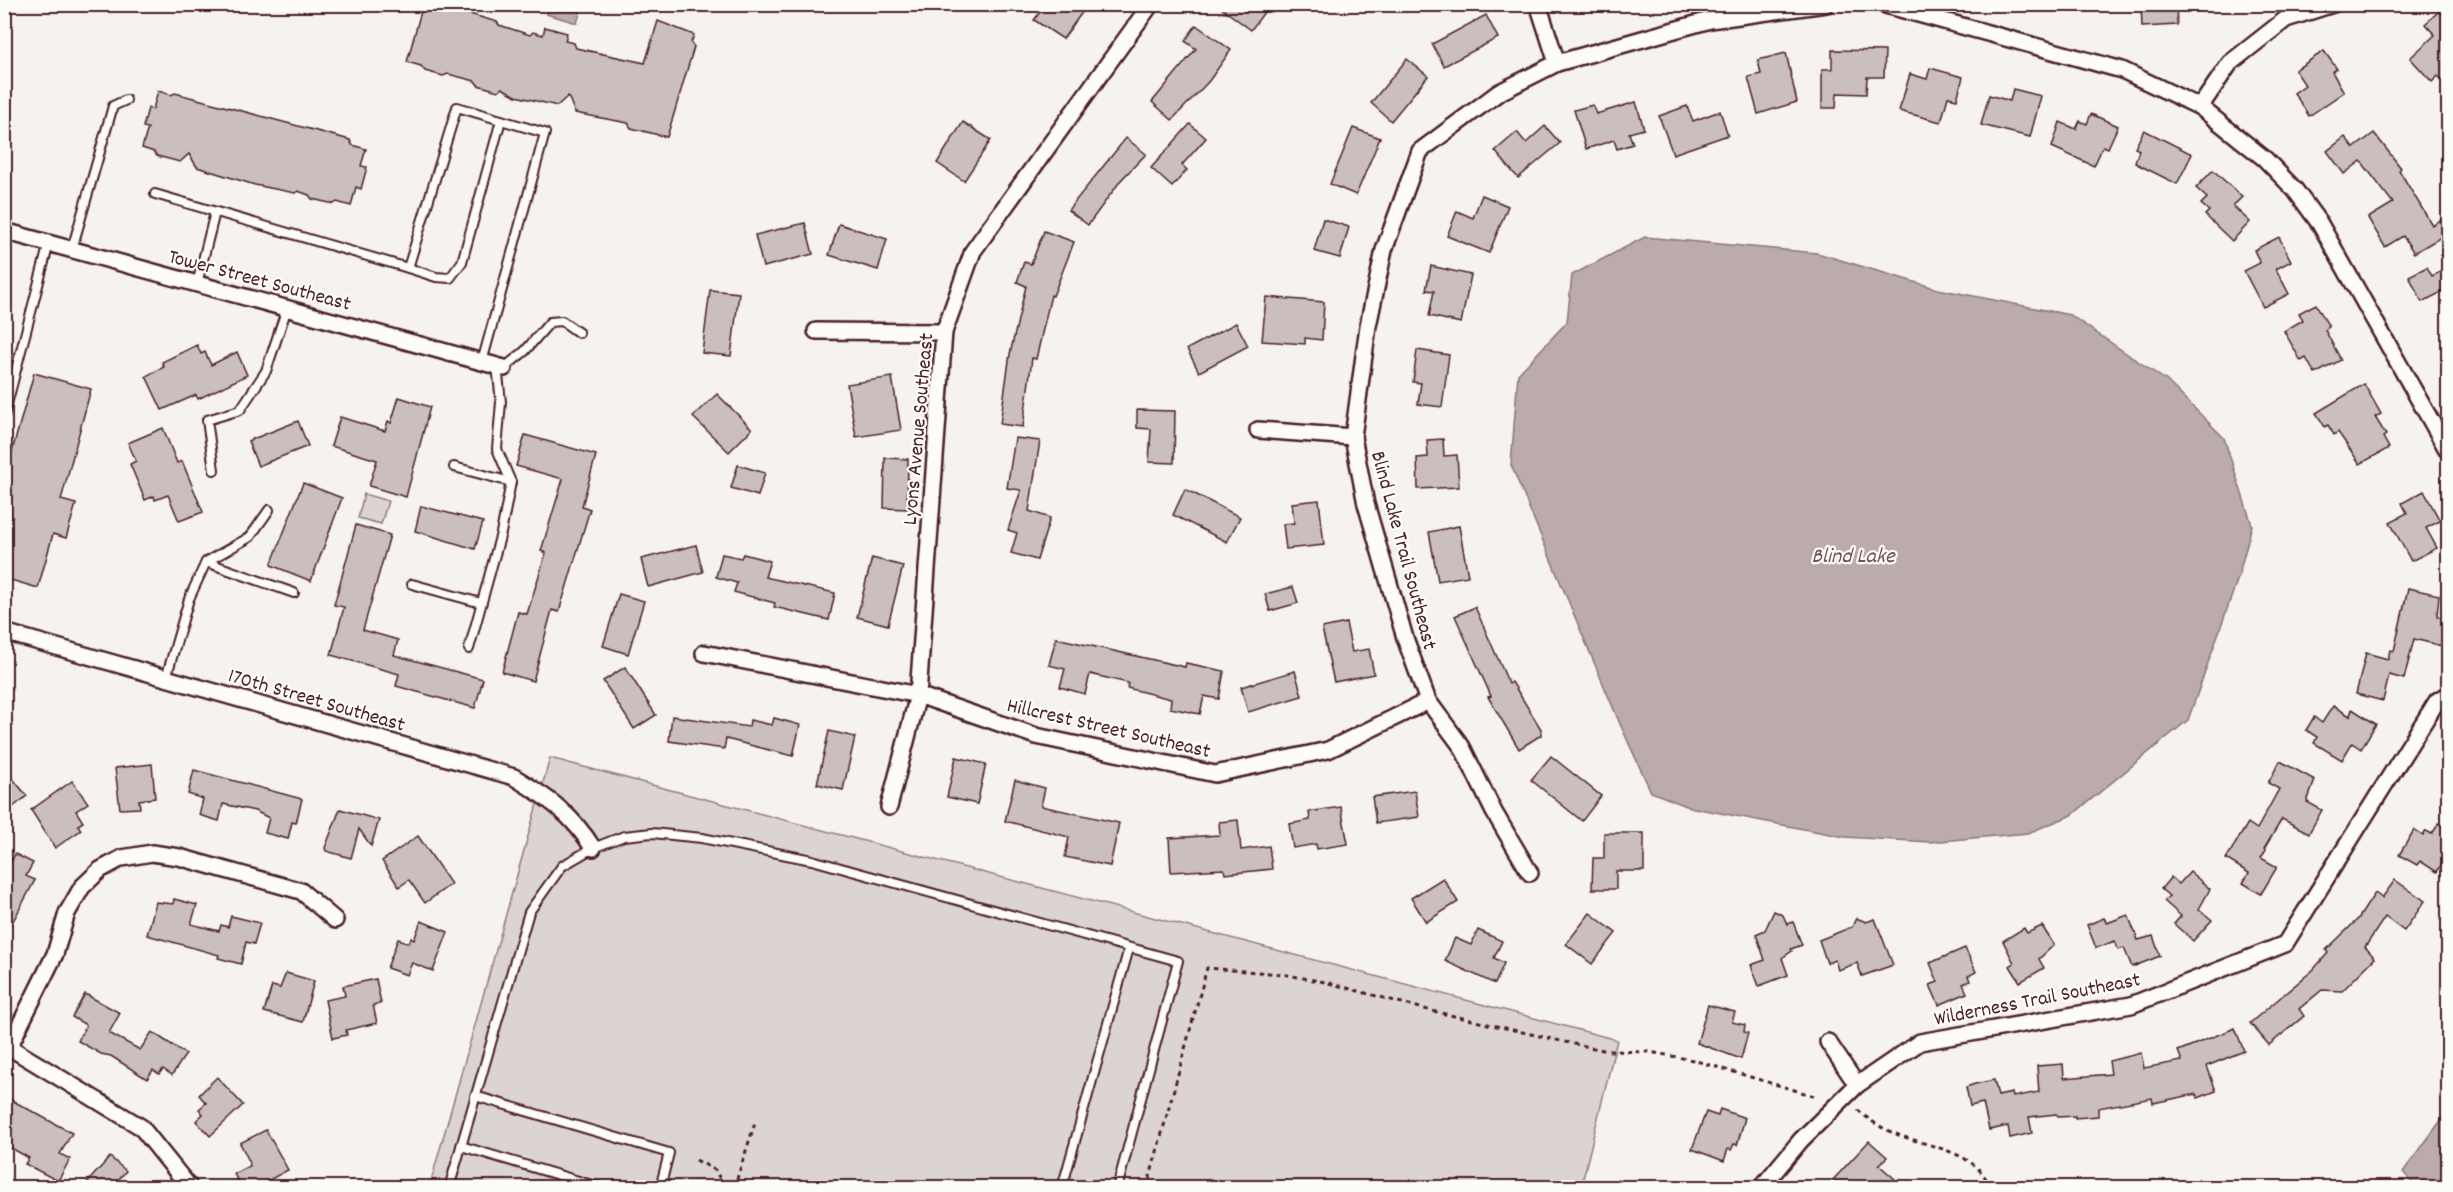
<svg xmlns="http://www.w3.org/2000/svg" width="2453" height="1192" viewBox="0 0 2453 1192" font-family="Dekko,sans-serif">
<style>
.green{fill:#dcd4d2;stroke:#937a7e;stroke-width:1.5}
.water{fill:#bbabac;stroke:#8e7378;stroke-width:1.5}
.building{fill:#cbbfbe;stroke:#4a1f2b;stroke-width:1.5}
.lines{fill:none;stroke-linecap:round;stroke-linejoin:round}
.service-casing{stroke:#4a1f2b;stroke-width:12}
.minor-casing{stroke:#4a1f2b;stroke-width:20}
.path{stroke:#4a1f2b;stroke-width:3;stroke-dasharray:4.5 4.5;stroke-linecap:butt}
.service{stroke:#fdfcf7;stroke-width:8}
.minor{stroke:#fdfcf7;stroke-width:15}
.labels{text-anchor:middle;stroke-width:4.5;stroke-linejoin:round;paint-order:stroke}
.street-label{font-size:21px;fill:#4a1f2b;stroke:#fdfcf7}
.water-label{font-size:22px;font-style:italic;fill:#725058;stroke:#fdfcf7}
</style>
<rect width="100%" height="100%" fill="#f6f3ef"/>
<filter id="ink" filterUnits="userSpaceOnUse"><feTurbulence type="fractalNoise" baseFrequency=".0167" numOctaves="2"/><feDisplacementMap in="SourceGraphic" scale="12" xChannelSelector="R" yChannelSelector="G"/><feConvolveMatrix kernelMatrix="1 2 1 2 8 2 1 2 1" color-interpolation-filters="sRGB"/></filter>
<g filter="url(#ink)">
<g class="green">
<path d="M364,494l24,7 -7,23 -23,-6z"/>
<path d="M550,758l1067,282 -36,147 -1152,1z"/>
</g>
<g class="water">
<path d="M548,5l34,2 -5,16 -31,-9z"/>
<path d="M1645,237l172,16 121,36 132,26 97,66 57,57 28,87 -14,53 -50,142 -116,95 -44,18 -98,9 -85,-5 -156,-30 -38,-15 -31,-68 -109,-259 7,-91 49,-52 5,-47z"/>
<path d="M2445,1115l3,1v71h-32l-13,-15z"/>
</g>
<g class="building">
<path d="M423,4h45l-2,9 31,9 2,3 31,10 3,-3 10,3 2,-8 22,6 -2,8 9,2 2,5 69,15 13,-42 36,14 -3,8 3,4 -27,90 -36,-9 -3,-5 -53,-10 -7,-17 -11,10 -41,-10 -14,-8 -4,3 -20,-6 -3,-4 -27,-7 -5,2 -18,-5 -4,-5 -14,-4z"/>
<path d="M1046,4h42l-25,35 -29,-19z"/>
<path d="M1216,4h54l-19,26z"/>
<path d="M2141,4h35l1,21 -35,2z"/>
<path d="M2439,11l9,10v67l-10,-12 -6,6 -22,-24 25,-23 -10,-11z"/>
<path d="M1486,15l12,23 -54,28 -12,-22z"/>
<path d="M1196,25l35,25 -22,31 -37,39 -20,-18 44,-53 -11,-8z"/>
<path d="M1832,50l53,1 -1,26h-17l-1,17 -29,-1 -1,15h-14v-39h10z"/>
<path d="M2324,51l13,18 -5,3 12,20 -35,24 -15,-23 11,-8 -10,-15z"/>
<path d="M1786,53l11,49 -39,12 -10,-37 13,-3 -3,-14z"/>
<path d="M1407,59l21,17 -37,45 -20,-18z"/>
<path d="M1930,68l33,9 -6,22 -9,-2 -7,25 -42,-11 11,-37 17,5z"/>
<path d="M2013,89l28,7 -11,41 -49,-12 8,-30 21,6z"/>
<path d="M158,91l13,4 4,-2 175,47 2,5 14,4 -5,17 6,1 -6,22 -5,-2 -5,19 -14,-4 -3,2 -22,-5 -3,-4 -11,-4 -3,2 -40,-8 -58,-18 -8,-13 -9,8 -23,-6 -3,-4 -12,-4 6,-20 -5,-1 5,-19 5,1z"/>
<path d="M1636,102l8,27 -15,4 4,11 -16,5 -3,-9 -28,9 -12,-39 19,-5 3,9z"/>
<path d="M1687,106l6,15 27,-10 8,24 -55,19 -14,-38z"/>
<path d="M2091,114l27,12 -10,22 -5,-2 -9,20 -42,-19 8,-25 16,7 4,-8 7,3z"/>
<path d="M963,122l28,18 -27,41 -27,-18z"/>
<path d="M1190,124l16,14 -24,27 5,5 -15,17 -21,-19z"/>
<path d="M1545,126l15,17 -42,35 -23,-27 22,-19 9,11z"/>
<path d="M1353,128l27,10 -24,57 -26,-11z"/>
<path d="M2144,130l48,24 -15,30 -42,-21 4,-13 -4,-2z"/>
<path d="M2374,133l27,35 -2,2 33,55 11,-7 5,10v5l-34,20 -11,-17 -18,11 -17,-29 25,-15 -32,-42 -17,13 -17,-23 18,-14 9,11z"/>
<path d="M1126,138l20,16 -25,26 -33,45 -20,-15z"/>
<path d="M2213,170l29,27 -9,9 17,16 -18,19 -27,-26 4,-4 -8,-7 6,-6 -11,-10z"/>
<path d="M1482,195l26,11 -19,47 -42,-17 10,-25 16,7z"/>
<path d="M1323,219l26,8 -9,31 -26,-7z"/>
<path d="M805,223l8,31 -50,13 -8,-32z"/>
<path d="M839,224l48,15 -9,31 -49,-15z"/>
<path d="M1044,231l30,11 -21,54 -2,-1 -15,64 -4,-1 -9,69 -23,-3 10,-70 16,-68 -9,-4 7,-20 7,2z"/>
<path d="M2279,237l12,24 -15,8 13,25 -26,13 -19,-36 16,-8 -6,-13z"/>
<path d="M1431,266l40,9 -10,48 -32,-7 5,-25 -8,-1z"/>
<path d="M2427,267l5,9 16,-8v21l-26,13 -13,-26z"/>
<path d="M710,290l29,3 -8,63 -29,-3z"/>
<path d="M1266,297l58,5 -2,38 -17,-2v6l-43,-3z"/>
<path d="M2316,304l13,23 -4,3 16,30 -26,14 -9,-16 -5,3 -17,-30 19,-11 -4,-7z"/>
<path d="M1236,323l12,23 -49,26 -12,-23z"/>
<path d="M197,345l4,9 4,-2 6,13 26,-13 10,23 -49,24 -2,-4 -34,15 -16,-34 18,-9 -2,-5z"/>
<path d="M1417,350l32,5 -7,52 -24,-3 3,-21 -8,-1z"/>
<path d="M34,373l57,16 -30,111 15,4 -10,34 -13,-4 -15,54 -34,-10v-98z"/>
<path d="M892,377l9,53 -45,7 -9,-53z"/>
<path d="M2364,384l17,30 -6,3 11,18 -3,2 6,11 -29,16 -22,-32 -4,3 -6,-10 -3,2 -9,-14z"/>
<path d="M717,394l35,35 -23,23 -36,-35z"/>
<path d="M399,397l31,10 -24,90 -37,-11 8,-26 -46,-14 9,-29 45,14 3,-10 3,2z"/>
<path d="M1137,410l38,1 -1,52 -25,-1 2,-33 -14,-1z"/>
<path d="M298,421l10,25 -50,20 -10,-25z"/>
<path d="M163,428l14,35 5,-2 21,51 -24,9 -11,-26 -13,5 -1,-4 -9,4 -15,-36 6,-3 -8,-18z"/>
<path d="M525,435l71,20 -14,51 8,3 -31,103 -7,-2 -19,71 -31,-9 16,-60 9,2 19,-61 -5,-2 22,-72 -47,-13z"/>
<path d="M1015,438l25,3 -11,70 21,7 -13,42 -26,-7 6,-20 -9,-3 13,-40 -14,-2z"/>
<path d="M1443,439l1,17 13,-1 2,32 -41,2 -1,-31 11,-1 -1,-17z"/>
<path d="M885,458l23,1 -1,50 -23,-1z"/>
<path d="M738,465l27,8 -7,23 -27,-8z"/>
<path d="M303,483l39,15 -31,83 -40,-16z"/>
<path d="M1185,489l55,28 -13,25 -54,-27z"/>
<path d="M2424,491l16,30 -14,7 11,20 -26,13 -21,-39 17,-9 -5,-10z"/>
<path d="M1319,500l5,45 -38,4 -3,-25 11,-1 -2,-20z"/>
<path d="M421,506l62,16 -8,27 -60,-18z"/>
<path d="M356,525l34,10 -27,95 35,10 -4,15 89,24 -8,29 -79,-22 3,-12 -68,-19 13,-48 -10,-2z"/>
<path d="M1459,526l9,50 -30,5 -9,-49z"/>
<path d="M696,545l7,27 -55,15 -7,-28z"/>
<path d="M722,554l19,4 2,-4 27,7 -5,16 70,16 -6,27 -55,-13 1,-4 -41,-11 3,-9 -21,-6z"/>
<path d="M872,558l31,8 -15,59 -31,-8z"/>
<path d="M1293,587l5,16 -28,8 -5,-17z"/>
<path d="M2408,588l31,7 -2,21 11,2 -6,28 -28,-7 -10,40 -15,-4 -6,26 -27,-7 10,-41 22,6 2,-9 4,1z"/>
<path d="M619,594l25,7 -16,53 -25,-8z"/>
<path d="M1475,607l34,77 3,-2 29,47v6l-22,14 -31,-52 3,-1 -36,-80z"/>
<path d="M1346,623l6,29 17,-3 5,25 -40,8 -12,-54z"/>
<path d="M1056,638l129,29 1,-4 38,8 -5,28 -15,-3 -4,18 -30,-6 1,-9 -44,-11 1,-5 -38,-9 -5,20 -25,-7 5,-18 -16,-4z"/>
<path d="M625,667l31,48 -22,14 -31,-48z"/>
<path d="M1295,671l7,25 -54,16 -7,-25z"/>
<path d="M2333,706l17,10 2,-7 24,15 -15,25 -9,-6 -10,17 -28,-17 3,-6 -11,-7 8,-13 8,6z"/>
<path d="M672,716l77,11 1,-7 22,5 2,-7 26,7 -7,31 -67,-17 -2,10 -55,-8z"/>
<path d="M829,731l26,6 -12,53 -26,-6z"/>
<path d="M1551,756l50,40 -19,25 -51,-41z"/>
<path d="M956,757l30,7 -9,40 -30,-7z"/>
<path d="M2280,761l35,19 -8,22 15,8 -13,23 -27,-14 -18,30 2,1 -5,8 16,9 -16,27 -18,-11 6,-10 -23,-14 22,-36 9,6 22,-40 -11,-6z"/>
<path d="M152,764l3,34 -16,2 1,8 -20,1 -5,-41z"/>
<path d="M4,768l23,28 -23,18z"/>
<path d="M194,770l108,29 -6,24 -4,-1 -4,17 -23,-6 4,-15 -14,-7 -32,-7 -4,17 -20,-6 4,-16 -15,-5z"/>
<path d="M1015,780l30,8 -4,18 78,17 -9,43 -45,-9 4,-20 -64,-16z"/>
<path d="M72,781l16,22 -12,8 7,11 -5,3 3,5 -26,18 -24,-38z"/>
<path d="M1415,791l4,26 -43,6 -4,-26z"/>
<path d="M1341,807l7,37 -31,5 -1,-5 -23,4 -4,-24 21,-4 -1,-8z"/>
<path d="M340,809l39,11 -8,26 -12,-17 -8,29 -25,-7 -1,-3z"/>
<path d="M1238,820l3,30 28,-4 3,23 -47,5 -1,-5 -53,3 -2,-34 51,-3 -1,-13z"/>
<path d="M2439,823l9,6v24l-11,19 -17,-11 -3,4 -18,-10 15,-25 9,6 3,-5 6,3z"/>
<path d="M1604,833h40v38h-28v18h-24l1,-31h11z"/>
<path d="M418,836l33,48 -26,19 -16,-23 -10,7 -17,-26z"/>
<path d="M15,854l18,9 -7,13 9,4 -31,58v-82l8,4z"/>
<path d="M2190,872l20,17 -11,20 13,11 -19,21 -19,-17 7,-8 -17,-15 5,-5 -8,-7 10,-12 8,7z"/>
<path d="M1443,878l15,24 -32,20 -15,-24z"/>
<path d="M2395,880l30,21 -21,30 -19,-14 -20,30 10,11 -33,33 -20,-1 -23,19 5,7 -35,29 -19,-22 63,-53 15,-17 -2,-3 32,-31 17,-26 7,5z"/>
<path d="M174,899l23,6 -6,19 28,7 2,-6 7,2 3,-11 29,7 -6,21 -8,-2 -5,22 -23,-6 1,-3 -72,-20 9,-33 17,2z"/>
<path d="M1774,911l9,4 4,9 6,-2 9,23 -11,4 1,2 -10,7 6,17 -29,11 -8,-21 14,-5 -9,-26 9,-4z"/>
<path d="M1590,913l26,20 -24,31 -26,-20z"/>
<path d="M2128,915l10,25 15,-4 7,20 -28,11 -8,-19 -6,2 -3,-9 -19,7 -9,-23 17,-7 3,5z"/>
<path d="M1856,918l10,4 9,-3 18,46 -31,11 -5,-13 -19,7 -3,-10 -8,3 -8,-23 33,-13z"/>
<path d="M421,921l27,11 -15,39 -21,-8 -5,12 -20,-7 11,-29 11,4 2,-5 3,2z"/>
<path d="M2042,926l12,19 -15,14 5,9 -24,14 -10,-16 4,-3 -11,-22 21,-13 3,5z"/>
<path d="M1478,930l24,11 -8,17 10,5 -9,21 -50,-23 10,-23 16,7z"/>
<path d="M1965,948l11,24 -8,4 2,5 -7,3 4,9 -28,12 -9,-20 8,-3 -8,-19z"/>
<path d="M286,973l28,8 -11,41 -39,-10 8,-26 8,2z"/>
<path d="M376,979l5,24 -8,2 4,18 -31,7 1,5 -14,3 -8,-38 20,-4 -2,-10z"/>
<path d="M85,994l35,19 -11,20 31,17 12,-18 34,22 -14,21 -9,-6 -4,5 -6,-4 -6,9 -36,-23 -10,-2 -23,-13 8,-16 -14,-8z"/>
<path d="M1708,1005l27,7 -3,10 13,3 -1,7 4,1 -7,26 -44,-16z"/>
<path d="M2235,1028l9,23 -37,15 9,25 -18,7 -2,-4 -43,9 -1,-5 -54,10v8l-23,2v-2l-17,1 -2,-3 -27,3 3,16 -22,5 -2,-12 -19,4 -6,-27 -13,3 -4,-19 9,-3 19,-4 4,16 14,-3 1,4 26,-5 -2,-26 26,-2 1,14 47,-4 -2,-13 32,-8 3,15 38,-7 -4,-10z"/>
<path d="M217,1077l26,28 -33,31 -14,-15 7,-7 -4,-5 7,-6 -7,-8z"/>
<path d="M4,1096l68,37 -12,21 10,5 -12,22 -33,-17 4,-6 -25,-14z"/>
<path d="M1720,1109l25,9 -8,27 -3,-1 -3,6 -3,-1 -4,12 -32,-12 14,-37 12,4z"/>
<path d="M266,1130l22,40 -34,18h-12l-8,-14 16,-8 -1,-5 -9,-18z"/>
<path d="M1869,1141l18,16 -8,8 16,14 -8,9h-48l-7,-7z"/>
<path d="M110,1157l16,14 -15,17h-29z"/>
</g>
<g class="lines">
<g class="service-casing">
<g id="service">
<path d="M155,194l253,74 49,-161 88,26 -63,229"/>
<path d="M72,249l41,-143 13,-6"/>
<path d="M408,268l28,9 14,1 12,-16 39,-142"/>
<path d="M197,284l18,-72"/>
<path d="M504,368l21,-17 25,-29 12,-1 17,12"/>
<path d="M4,416l45,-173"/>
<path d="M454,467l57,15"/>
<path d="M214,470l-7,-50 33,-10 26,-39 21,-63"/>
<path d="M206,562l88,31"/>
<path d="M412,584l69,19"/>
<path d="M469,649l32,-116 10,-51 -14,-33 4,-47 -4,-36"/>
<path d="M166,678l23,-79 17,-37 44,-25 19,-27"/>
<path d="M475,1096l194,57 -9,35"/>
<path d="M461,1146l141,42"/>
<path d="M449,1188l80,-276 33,-46 31,-18 31,-12 28,-3 50,5 110,22 366,101 -61,227"/>
<path d="M1062,1188l67,-240"/>
</g>
</g>
<g class="minor-casing">
<g id="minor">
<path d="M1538,4l19,59"/>
<path d="M1882,4l240,66 78,37 65,52 30,31 25,34 128,227"/>
<path d="M2200,107l30,-44 56,-44 47,-15"/>
<path d="M4,231l500,137"/>
<path d="M816,331l128,1"/>
<path d="M1258,430l95,7"/>
<path d="M4,632l510,145c34,21 58,37 79,71"/>
<path d="M704,653l214,42 118,41 179,38 113,-24 100,-49"/>
<path d="M889,807l29,-112 26,-363 29,-81 178,-247"/>
<path d="M1530,873l-36,-61 -32,-65 -34,-46 -23,-63 -39,-134 -13,-67 15,-111 16,-76 36,-99 78,-58 59,-30 153,-43 116,-16"/>
<path d="M1828,1042l29,43"/>
<path d="M4,1044l137,83 49,61"/>
<path d="M9,1047l46,-93 12,-41 15,-26 18,-17 22,-12 30,-5 27,4 122,34 34,29"/>
<path d="M1761,1188l40,-48 56,-55 63,-43 211,-37 154,-61 152,-243 11,-7"/>
</g>
</g>
<g class="path">
<path d="M1858,1110c11,10 23,18 36,23 32,14 84,17 96,55"/>
<path d="M696,1160l19,10 10,18"/>
<path d="M734,1188l21,-65"/>
<path d="M1147,1188l60,-220 75,6 43,8 99,27 141,33 43,9 42,1 43,8 125,37"/>
</g>
<use href="#service" class="service"/>
<use href="#minor" class="minor"/>
</g>
</g>
<g class="labels">
<g class="street-label">
<text transform="translate(260 279) rotate(15)" y="7">Tower Street Southeast</text>
<text transform="translate(917 429) rotate(-85)" y="7">Lyons Avenue Southeast</text>
<text transform="translate(1405 550) rotate(75)" y="7">Blind Lake Trail Southeast</text>
<text transform="translate(317 699) rotate(16)" y="7">170th Street Southeast</text>
<text transform="translate(1109 727) rotate(13)" y="7">Hillcrest Street Southeast</text>
<text transform="translate(2037 998) rotate(-11)" y="7">Wilderness Trail Southeast</text>
</g>
<g class="water-label">
<text x="1853" y="562">Blind Lake</text>
</g>
</g>
<rect width="2453" height="1192" fill="none" stroke="#fdfcf7" stroke-width="24"/>
<rect x="12" y="12" width="2429" height="1168" fill="none" stroke="#4a1f2b" stroke-width="2" filter="url(#ink)"/>
</svg>
